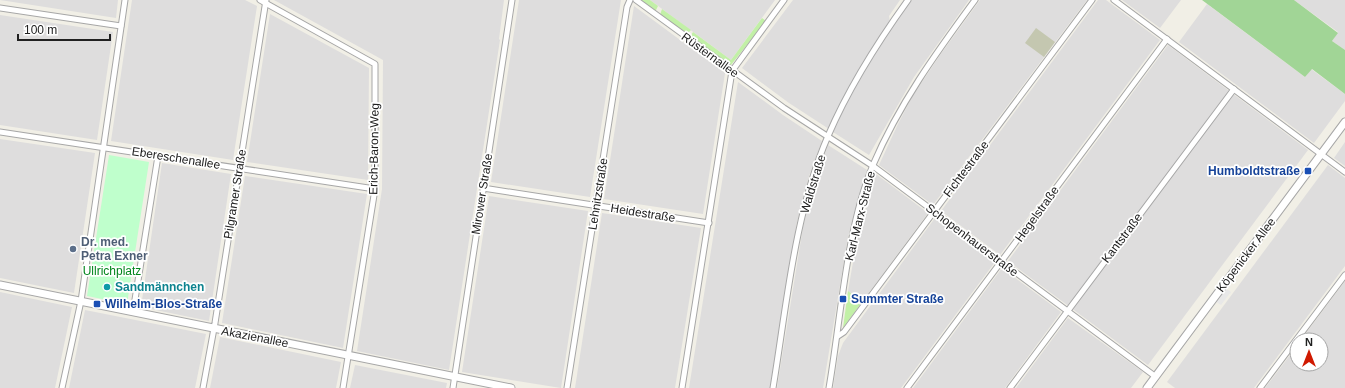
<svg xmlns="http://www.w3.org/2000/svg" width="1345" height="388" viewBox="0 0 1345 388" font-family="Helvetica,sans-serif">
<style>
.residential{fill:#dedddd}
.construction{fill:#c4c7b0}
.grass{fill:#c2f0a7}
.forest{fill:#a1d596}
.park{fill:#bfffcc}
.parking{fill:#e8e8e8}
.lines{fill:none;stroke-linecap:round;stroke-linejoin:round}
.minor-casing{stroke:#a7a7a7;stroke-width:7}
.tertiary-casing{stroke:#a7a7a7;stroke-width:9}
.minor{stroke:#fff;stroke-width:5}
.tertiary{stroke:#fff;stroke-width:7}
.transit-dot{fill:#1a4fb4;stroke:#fff;stroke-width:1.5}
.service-dot{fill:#5c6f8a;stroke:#fff;stroke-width:1.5}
.culture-dot{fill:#0f9aa8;stroke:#fff;stroke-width:1.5}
.labels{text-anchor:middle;stroke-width:3.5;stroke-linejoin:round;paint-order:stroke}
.street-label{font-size:12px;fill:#202020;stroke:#fff}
.transit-label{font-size:12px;font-weight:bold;fill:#164399;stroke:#fff;text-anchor:start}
.service-label{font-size:12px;font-weight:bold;fill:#4e5e75;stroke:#fff;text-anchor:start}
.park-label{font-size:12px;fill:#02851c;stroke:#fff}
.culture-label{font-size:12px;font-weight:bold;fill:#0d838f;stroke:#fff;text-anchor:start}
</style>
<rect width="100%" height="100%" fill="#f1efe6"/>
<g class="residential">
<path d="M0,0h118l-2,18z"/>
<path d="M132,0h113l12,6 -24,154 -122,-19z"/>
<path d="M274,0h230l-5,39 1,1 -51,330 -92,-19 25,-162 1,-129z"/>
<path d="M519,0h102l-31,197 -99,-15z"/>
<path d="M650,0h125l-44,60z"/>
<path d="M793,0h107l-11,16 1,6 -37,59 -24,48 -40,-26 -47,-35z"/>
<path d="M912,0h57l-55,77 -45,78 -36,-23 21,-46 27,-45z"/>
<path d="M980,0h107l-154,205 -54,-40 19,-41 14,-27 28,-42z"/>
<path d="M1098,0h8l54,40 -160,215 -59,-44z"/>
<path d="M1122,0h59l-21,28z"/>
<path d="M1294,0h51v50l-13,-9 6,-9z"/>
<path d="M1207,4l98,73 6,-8 34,25v7l-31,42 -135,-101z"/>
<path d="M634,6l91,67 -22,141 -99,-15z"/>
<path d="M270,14l99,54 -1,112 -121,-18z"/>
<path d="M0,15l113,17 -16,108 -97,-15z"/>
<path d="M1168,45l140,105 -160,215 -140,-104z"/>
<path d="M738,82l45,33 39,26 -13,35 -12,46 -27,166h-81z"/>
<path d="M0,139l95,14 -21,140 -74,-15z"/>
<path d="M1345,142v24l-11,-8z"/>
<path d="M828,145l39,25 -19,67 -25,151h-46l26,-161 9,-35z"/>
<path d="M162,163l69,11 -22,147 -68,-14z"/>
<path d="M1328,165l17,13v88l-91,122h-79l-8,-6z"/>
<path d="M876,174l52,39 -66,89 -14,-11 9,-52z"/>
<path d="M245,176l122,18 -24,154 -121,-25z"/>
<path d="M489,196l99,15 -27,177 -99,-16z"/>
<path d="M602,213l99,15 -26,160h-100z"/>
<path d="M935,218l60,44 -94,126h-68l5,-32 5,-13z"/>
<path d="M1002,268l59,44 -56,76h-92z"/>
<path d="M1345,281v107h-80l32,-42v18h24v-24h-20z"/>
<path d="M0,292l72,15 -17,81h-55z"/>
<path d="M85,310l121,24 -11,54h-126z"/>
<path d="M1068,318l75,54 -12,16h-115z"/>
<path d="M220,337l121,25 -5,26h-126z"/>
<path d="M355,365l92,18 -1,5h-96z"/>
</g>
<path class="construction" d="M1036,28l19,14 -11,15 -19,-14z"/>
<g class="grass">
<path d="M639,0h11l8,6 -3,6z"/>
<path d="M662,9l29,21 -5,5 -26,-20z"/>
<path d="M762,18l4,3 -35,44 -41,-28 3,-5 38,28z"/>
<path d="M848,291l14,11 -19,26z"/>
</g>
<path class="forest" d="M1202,0h92l44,33 -6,8 13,9v44l-33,-25 -7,8z"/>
<path class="park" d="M109,155l40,7 -22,142 -40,-8z"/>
<path class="parking" d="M1225,288l6,4 -10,13 -6,-4z"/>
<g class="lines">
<g class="minor-casing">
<g id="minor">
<path d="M260,0l115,64v125l-32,199"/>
<path d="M636,0l148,108 89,58 283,211"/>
<path d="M1114,0l231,172"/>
<path d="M0,8l121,18"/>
<path d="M0,132l375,57"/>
<path d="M483,188l226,35"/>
<path d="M133,312l25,-156"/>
<path d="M838,336l6,-4 248,-332"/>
<path d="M62,388l19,-87 44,-301"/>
<path d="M203,388l12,-65 51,-323"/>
<path d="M453,388l59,-388"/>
<path d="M567,388l60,-381 3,-7"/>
<path d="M682,388l50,-317 52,-71"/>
<path d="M773,388c14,-84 21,-173 55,-252 21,-49 49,-93 80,-136"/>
<path d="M829,388c12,-70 17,-158 44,-223 26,-61 63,-112 102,-165"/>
<path d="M907,388l260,-349"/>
<path d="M1010,388l224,-299"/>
<path d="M1260,388l85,-113"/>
</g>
</g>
<g class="tertiary-casing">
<g id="tertiary">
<path d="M0,285l511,103"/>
<path d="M1147,388l198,-266"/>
</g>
</g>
<use href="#minor" class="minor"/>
<use href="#tertiary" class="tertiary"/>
</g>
<g class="transit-dot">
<rect x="1304" y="167" width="8" height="8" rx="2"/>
<rect x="839" y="295" width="8" height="8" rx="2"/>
<rect x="93" y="300" width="8" height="8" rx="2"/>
</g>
<circle class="service-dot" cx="73" cy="249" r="4"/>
<circle class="culture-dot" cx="107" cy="287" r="4"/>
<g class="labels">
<g class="street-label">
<text transform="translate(710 55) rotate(36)" y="4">Rüsternallee</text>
<text transform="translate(374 149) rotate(-89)" y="4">Erich-Baron-Weg</text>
<text transform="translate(176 158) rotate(9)" y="4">Ebereschenallee</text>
<text transform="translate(966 169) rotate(-53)" y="4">Fichtestraße</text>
<text transform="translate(813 184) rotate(-73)" y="4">Waldstraße</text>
<text transform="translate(235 194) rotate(-81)" y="4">Pilgramer Straße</text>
<text transform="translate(482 194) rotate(-81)" y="4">Mirower Straße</text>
<text transform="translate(598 194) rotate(-81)" y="4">Lehnitzstraße</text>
<text transform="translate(643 213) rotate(9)" y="4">Heidestraße</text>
<text transform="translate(1037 214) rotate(-54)" y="4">Hegelstraße</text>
<text transform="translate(860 216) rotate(-76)" y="4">Karl-Marx-Straße</text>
<text transform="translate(1122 238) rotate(-53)" y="4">Kantstraße</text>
<text transform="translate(972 240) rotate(37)" y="4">Schopenhauerstraße</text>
<text transform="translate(1246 255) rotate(-53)" y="4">Köpenicker Allee</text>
<text transform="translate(255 337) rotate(11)" y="4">Akazienallee</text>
</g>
<g class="transit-label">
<text x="1300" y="175" text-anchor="end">Humboldtstraße</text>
<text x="851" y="303">Summter Straße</text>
<text x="105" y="308">Wilhelm-Blos-Straße</text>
</g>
<g class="service-label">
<text x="81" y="246">Dr. med.<tspan x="81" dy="14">Petra Exner</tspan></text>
</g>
<g class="park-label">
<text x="112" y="275">Ullrichplatz</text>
</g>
<g class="culture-label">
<text x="115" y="291">Sandmännchen</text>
</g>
</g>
<g transform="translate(1309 352)"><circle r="19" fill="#ffffff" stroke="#a6a6a6"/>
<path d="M0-3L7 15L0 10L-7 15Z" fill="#d01900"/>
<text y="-6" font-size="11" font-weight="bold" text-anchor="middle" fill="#202020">N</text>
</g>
<path d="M18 34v6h92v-6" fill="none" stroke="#202020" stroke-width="2"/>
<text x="24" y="34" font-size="12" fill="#202020" stroke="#ffffff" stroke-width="3" paint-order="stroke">100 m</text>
</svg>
